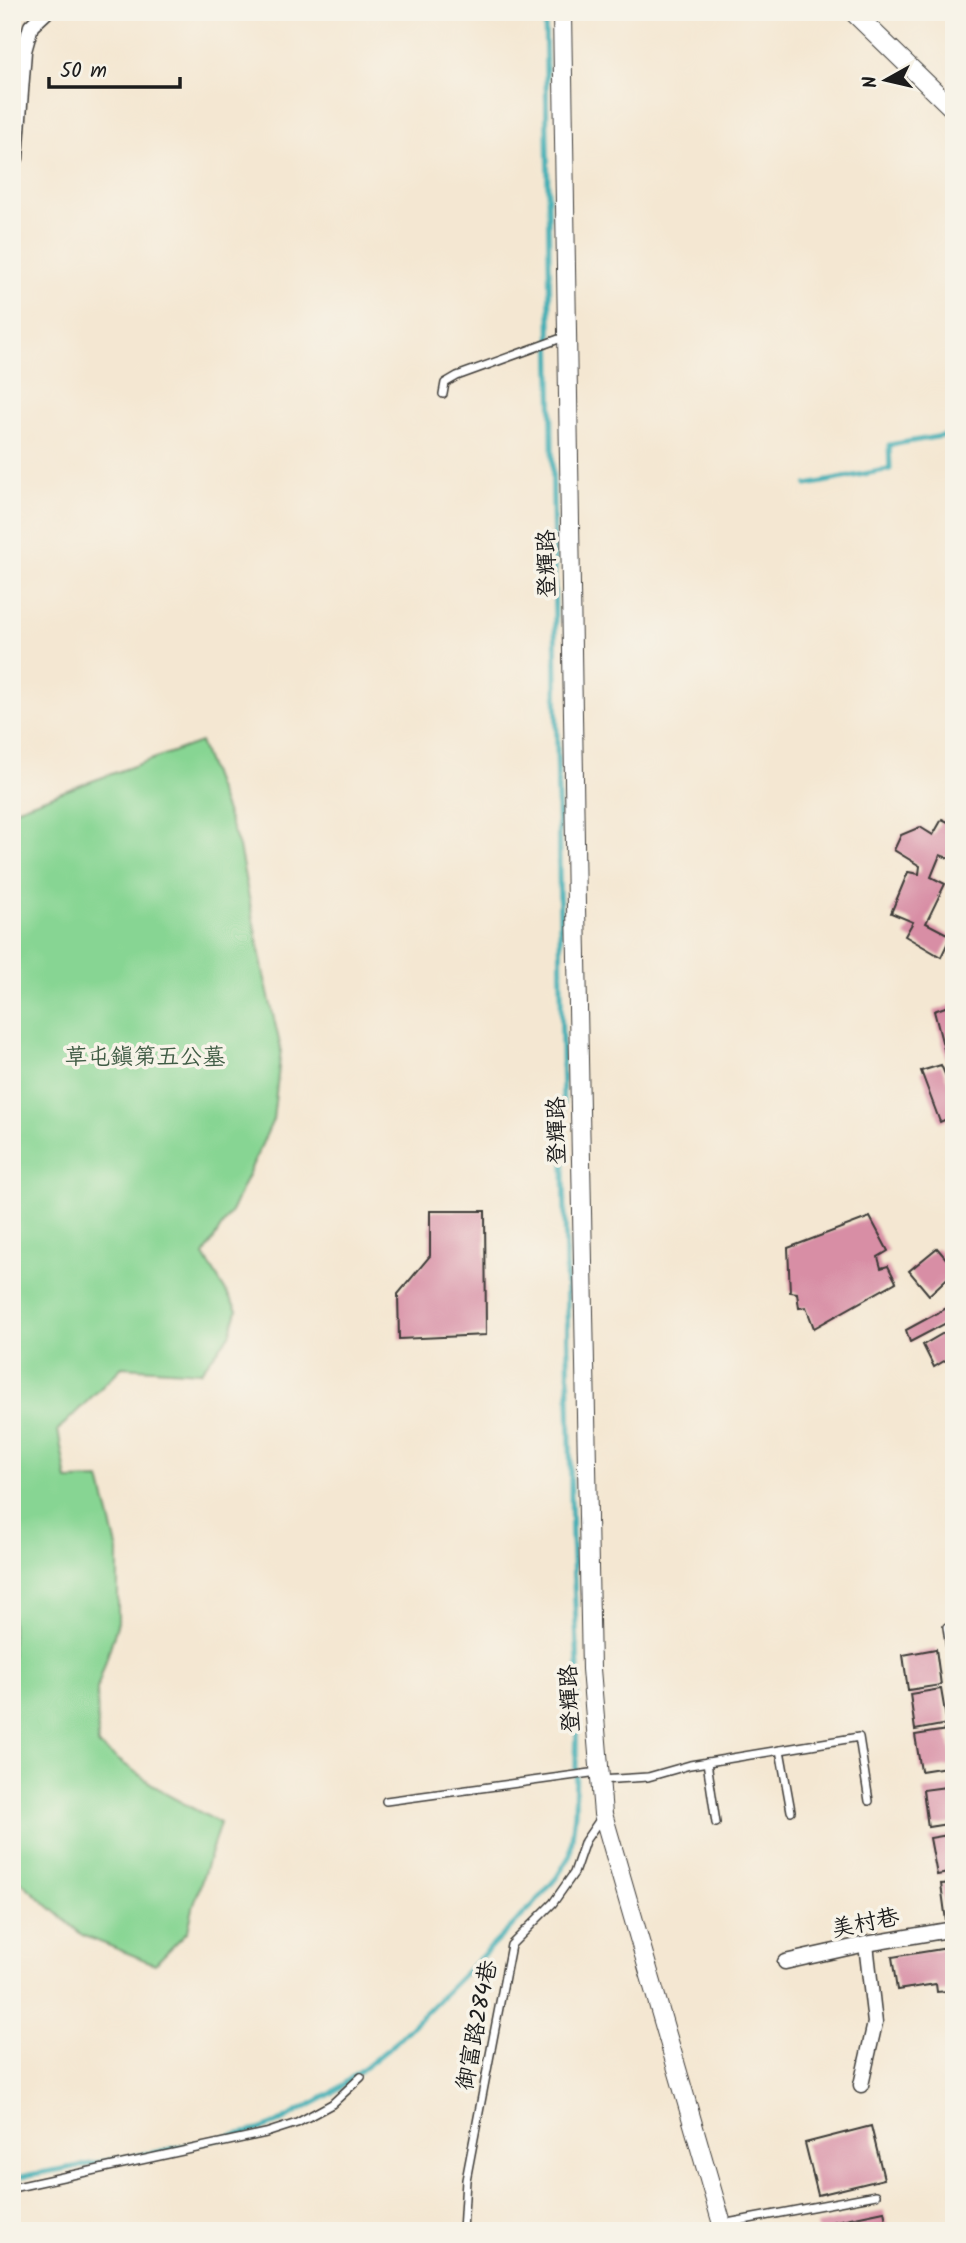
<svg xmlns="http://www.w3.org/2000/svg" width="966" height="2243" viewBox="0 0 966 2243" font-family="Kalam,'LXGW WenKai TC',sans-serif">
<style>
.green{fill:#87d593;stroke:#527858;stroke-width:2}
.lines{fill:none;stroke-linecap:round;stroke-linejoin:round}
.stream{stroke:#3cadb4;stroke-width:5}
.building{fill:#d88ea5}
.service-casing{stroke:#3c3a37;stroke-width:10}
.minor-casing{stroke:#3c3a37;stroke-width:17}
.tertiary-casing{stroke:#3c3a37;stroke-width:20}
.service{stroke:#fff;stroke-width:7}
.minor{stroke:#fff;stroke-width:14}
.tertiary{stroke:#fff;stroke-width:18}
.labels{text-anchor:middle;stroke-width:7;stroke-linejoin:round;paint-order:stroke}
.street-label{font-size:23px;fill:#1c1c1c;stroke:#f7f3e8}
.park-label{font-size:23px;fill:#415d46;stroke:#f7f3e8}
</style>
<rect width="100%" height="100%" fill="#f7f3e8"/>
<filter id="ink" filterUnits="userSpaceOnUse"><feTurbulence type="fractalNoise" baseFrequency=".0143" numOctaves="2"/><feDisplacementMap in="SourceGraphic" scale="14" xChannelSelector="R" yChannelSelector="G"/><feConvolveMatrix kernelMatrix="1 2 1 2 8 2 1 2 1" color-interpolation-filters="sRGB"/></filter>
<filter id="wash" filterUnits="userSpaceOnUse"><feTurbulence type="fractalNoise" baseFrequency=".00686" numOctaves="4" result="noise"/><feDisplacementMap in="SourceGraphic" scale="28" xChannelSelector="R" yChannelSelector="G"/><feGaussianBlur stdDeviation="1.57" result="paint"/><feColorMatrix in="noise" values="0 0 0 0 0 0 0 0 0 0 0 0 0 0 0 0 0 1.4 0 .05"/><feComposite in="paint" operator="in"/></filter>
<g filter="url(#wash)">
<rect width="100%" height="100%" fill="#f4e7d2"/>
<path class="green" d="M200,742l39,105 25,128 17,74 -8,71 -41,90 -28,45 33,55 -7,25 -30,37 -78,-5 -64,63 9,50 33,-1 18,72v71l-21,67 1,56 68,49 54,29 -27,85 -5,23 -33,33 -73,-29 -70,-61v-1064z"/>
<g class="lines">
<g class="stream">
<path d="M807,485l83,-16 -1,-24 65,-11"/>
<path d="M12,2178l146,-26 100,-22 17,-6 57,-31 60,-47 143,-143 22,-26 13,-22 5,-42 3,-146 -6,-128 -8,-369 -19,-1158"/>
</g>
</g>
<g id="blocks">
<g class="building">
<path d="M942,819l12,6v35l-14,-5 -9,22 14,7 -19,39 25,13 -10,21 -36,-21 8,-14 -22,-9 17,-41 11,2 1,-8 -26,-16 7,-15 19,-8 13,8z"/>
<path d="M954,1004v71l-3,1 -17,-65z"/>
<path d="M941,1065l13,30v21l-14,6 -19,-51z"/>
<path d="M430,1211h55l1,124 -87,4 -1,-45 32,-38z"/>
<path d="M870,1217l18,34 -10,6 3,11 7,-2 8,16 -82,46 -8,-21 -7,1 -2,-15 -7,-1 -2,-44z"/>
<path d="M937,1248l17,20v4l-25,23 -20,-24z"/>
<path d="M954,1304v15l-44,23 -4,-12z"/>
<path d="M954,1327v28l-20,12 -11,-22z"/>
<path d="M936,1649l5,36 -33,5 -5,-35z"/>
<path d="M941,1689l6,35 -32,6 -5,-36z"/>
<path d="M947,1730l6,36 -32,5 -6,-36z"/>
<path d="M954,1786v37l-26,4 -5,-37z"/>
<path d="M954,1834v38l-17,3 -7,-37z"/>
<path d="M954,1883v37l-8,1 -5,-37z"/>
<path d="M954,1947v37l-7,1 1,6 -11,1 -1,-8 -39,6 -5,-33z"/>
<path d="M871,2126l13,53 -66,16 -13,-52z"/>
<path d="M884,2211l4,20h-70l-1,-6z"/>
</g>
</g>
</g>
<g filter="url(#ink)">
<use href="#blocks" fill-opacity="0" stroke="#3c3a37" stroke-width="2"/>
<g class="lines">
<g class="service-casing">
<g id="service">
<path d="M443,394l2,-11 12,-7 110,-40"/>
<path d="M947,1627l7,48"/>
<path d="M780,1750l11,61"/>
<path d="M707,1762l9,61"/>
<path d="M600,1780l48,-3 42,-12 169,-28 10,64"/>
<path d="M386,1801l212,-29"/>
<path d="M12,2188l254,-55 31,-10 35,-19 29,-27"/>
<path d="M722,2224l154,-29"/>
<path d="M463,2231l3,-51 45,-235 42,-42 21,-30 11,-32 16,-23"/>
</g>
</g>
<g class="minor-casing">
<g id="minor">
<path d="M12,166l4,-8 8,-107 7,-25 15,-14"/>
<path d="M785,1962l81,-18 88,-15"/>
<path d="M861,2085l14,-62 -9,-79"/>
</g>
</g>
<g class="tertiary-casing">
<g id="tertiary">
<path d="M562,12l14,894 15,763 12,145 121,417"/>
<path d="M853,12l101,98"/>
</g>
</g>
<use href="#service" class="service"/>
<use href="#minor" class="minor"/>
<use href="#tertiary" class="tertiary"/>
</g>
</g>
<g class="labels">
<g class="street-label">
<text transform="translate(546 564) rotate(-91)" y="8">登輝路</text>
<text transform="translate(556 1131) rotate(-91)" y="8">登輝路</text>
<text transform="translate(569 1699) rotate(-93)" y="8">登輝路</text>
<text transform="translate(865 1922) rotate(-11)" y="8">美村巷</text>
<text transform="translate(476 2025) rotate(-79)" y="8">御富路284巷</text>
</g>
<g class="park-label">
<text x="145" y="1064">草屯鎮第五公墓</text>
</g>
</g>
<rect width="966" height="2243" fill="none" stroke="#f7f3e8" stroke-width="42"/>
<g transform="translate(886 80) rotate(262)" stroke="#f7f3e8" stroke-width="5" paint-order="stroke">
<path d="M0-5L12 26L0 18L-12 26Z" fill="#1c1c1c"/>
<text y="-10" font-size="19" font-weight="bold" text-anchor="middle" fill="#1c1c1c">N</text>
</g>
<path d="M49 77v10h131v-10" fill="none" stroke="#1c1c1c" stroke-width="3.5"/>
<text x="60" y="77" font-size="21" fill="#1c1c1c" stroke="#f7f3e8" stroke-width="5" paint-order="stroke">50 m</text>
</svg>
